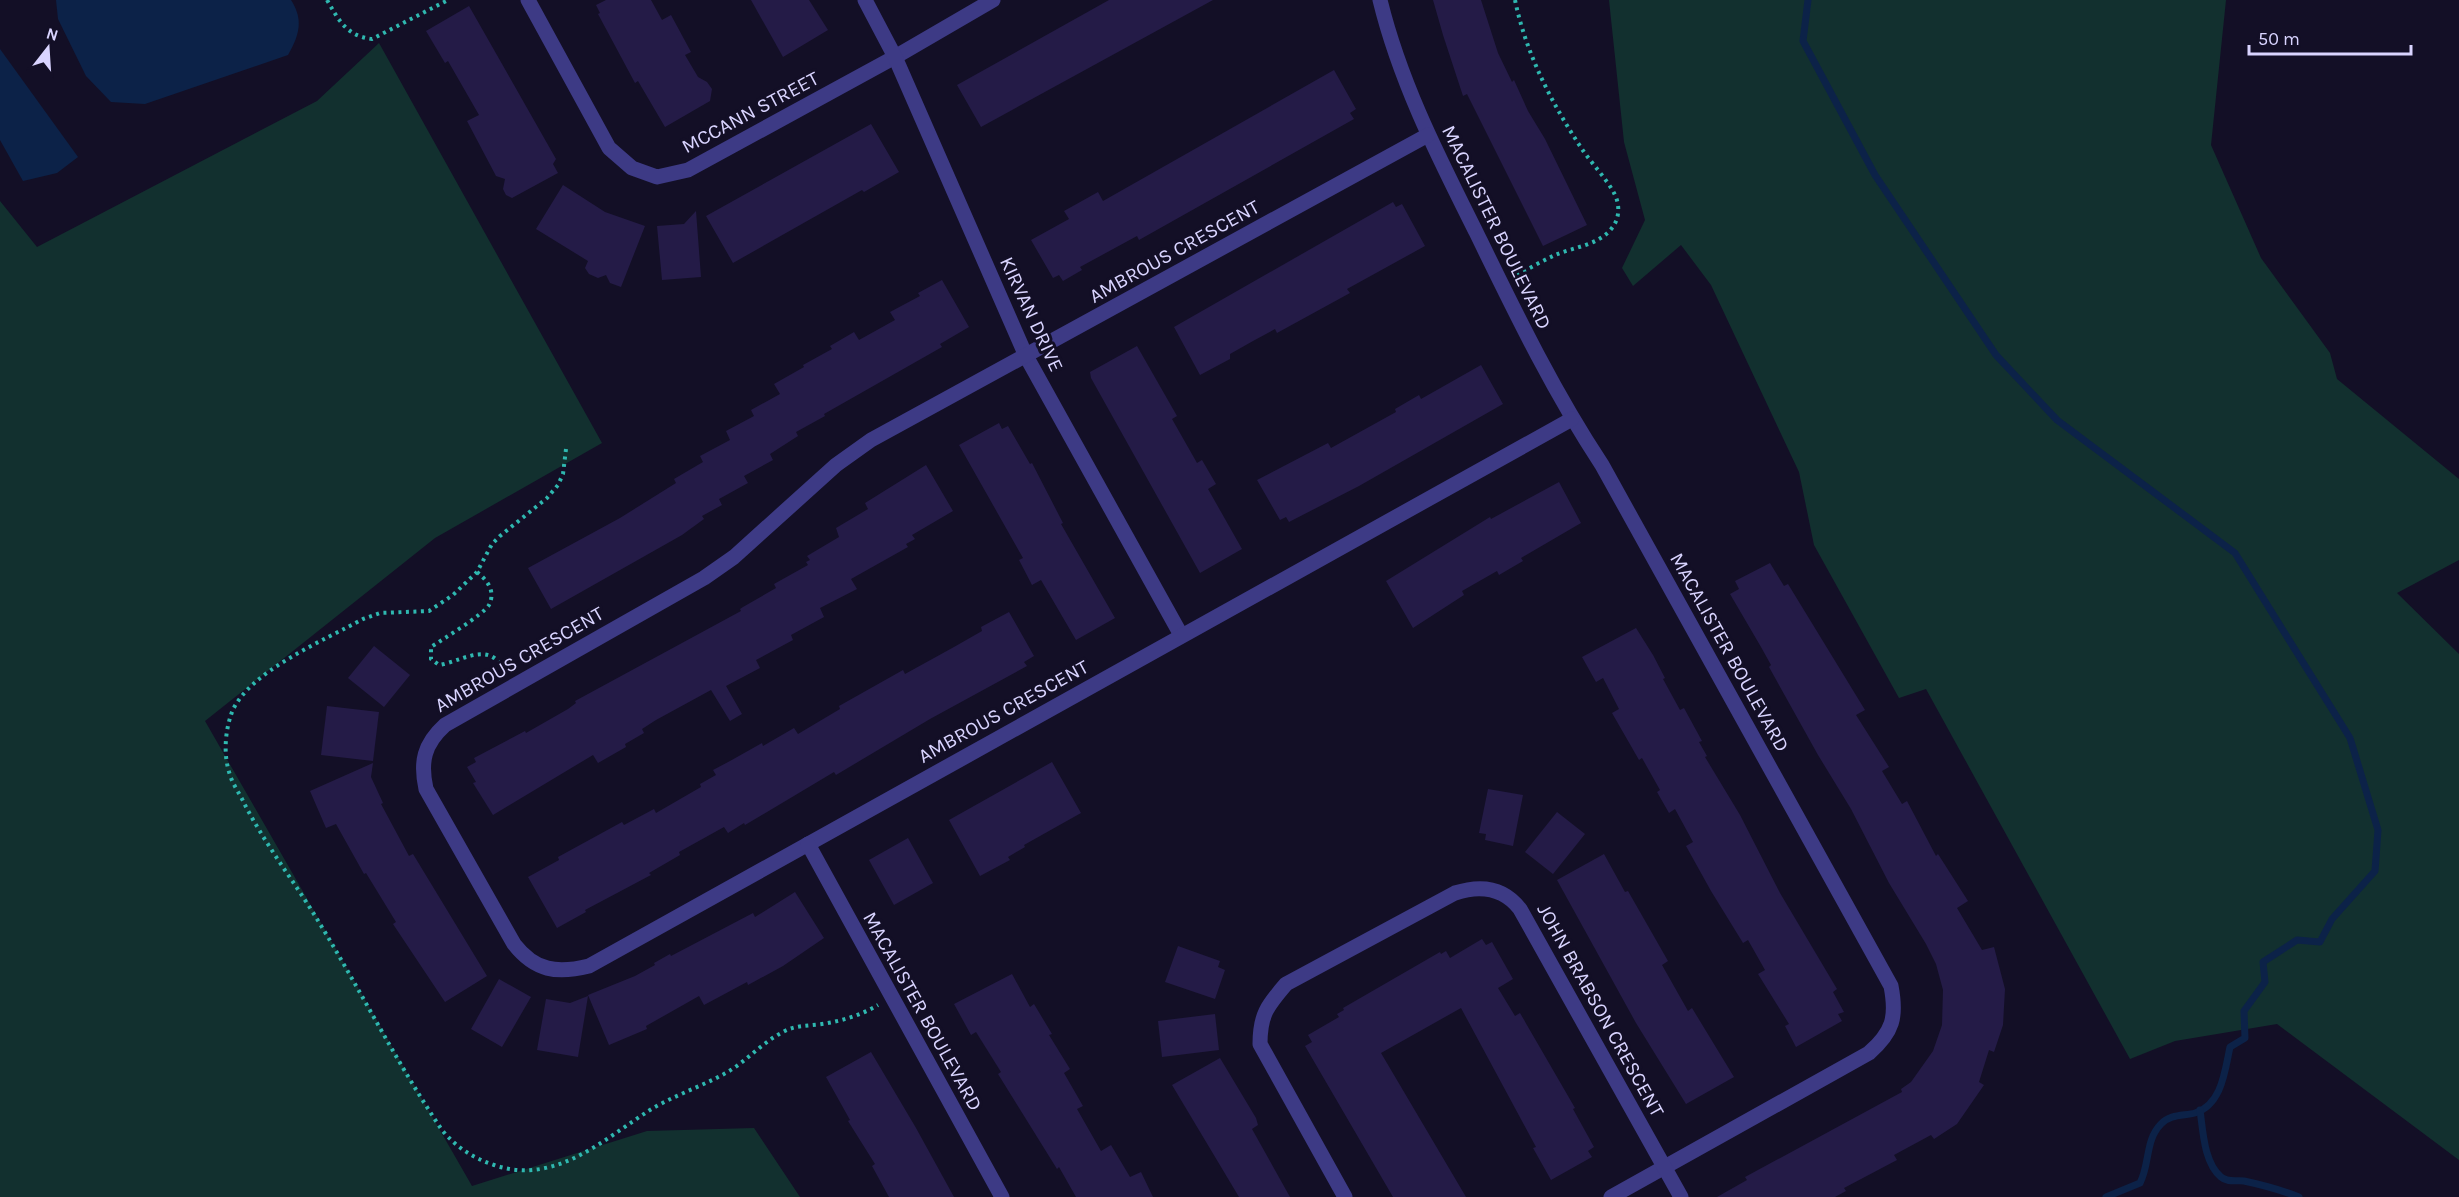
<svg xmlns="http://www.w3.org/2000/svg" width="2459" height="1197" viewBox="0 0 2459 1197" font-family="Karla,sans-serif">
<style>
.green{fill:#12302f}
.water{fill:#0c2248}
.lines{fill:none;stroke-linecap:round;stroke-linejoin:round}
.stream{stroke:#0c2248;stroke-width:7}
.building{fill:#241b47}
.path{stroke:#2fb8b0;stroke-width:4;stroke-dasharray:3 4.5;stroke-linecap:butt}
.minor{stroke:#3d3a85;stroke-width:15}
.labels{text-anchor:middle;stroke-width:6;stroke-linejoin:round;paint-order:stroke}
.street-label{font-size:20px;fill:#d9d4ff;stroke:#130f26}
</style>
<rect width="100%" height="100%" fill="#130f26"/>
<g class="green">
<path d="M1609,0h617l-15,145 50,113 69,95 7,26 122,100v81l-62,33 62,61v506l-182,-136 -102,17 -45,18 -204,-370 -27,9 -85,-153 -15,-73 -88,-187 -30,-40 -48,41 -11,-18 23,-48 -21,-78z"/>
<path d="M379,43l223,400 -167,95 -230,183 267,465 175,-55 107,-3 46,69h-800v-996l37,46 280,-146z"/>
</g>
<g class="water">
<path d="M56,0h235c13,20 8,36 -3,55l-143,49 -34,-2 -25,-26 -28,-57z"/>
<path d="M0,49l78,108 -21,16 -34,8 -23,-41z"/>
</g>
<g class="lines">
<g class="stream">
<path d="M1808,0l-5,41 72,134 121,180 61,65 178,133 115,185 28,92 -3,41 -43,48 -12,23 -23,-2 -34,22 2,20 -21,29 1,27 -15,9c-5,23 -8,58 -35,66 -11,3 -25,1 -34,11 -16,16 -11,40 -21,59l-34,14"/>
<path d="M2200,1110c3,21 4,53 21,67 7,6 15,3 23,4 19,4 37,9 55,16"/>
</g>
</g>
<g class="building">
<path d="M606,0h45l11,20 9,-5 20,37 -6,3 13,22 9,5 5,7 -2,12 -45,26 -27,-46 -3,2 -37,-69 2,-1 -4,-8z"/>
<path d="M751,0h58l19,30 -45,27z"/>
<path d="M1109,0h104l-232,127 -24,-42z"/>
<path d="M1433,0h48l17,53 14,29 2,-2 14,31 17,28 42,86 -44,21 -76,-152 -4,2 -20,-61z"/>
<path d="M469,6l87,153 -3,5 5,9 -46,25 -6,-3 -3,-6 2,-10 -9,-3 -29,-55 12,-6 -31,-54 -3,2 -19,-32z"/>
<path d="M1334,70l22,39 -6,4 4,6 -215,121 -2,-4 -57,31 2,3 -19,11 -4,-6 -6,3 -22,-38 38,-21 -5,-8 34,-19 5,9z"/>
<path d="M871,124l28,48 -35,20 -2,-2 -129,73 -27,-47z"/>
<path d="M563,185l42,27 40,14 -24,61 -11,-4 -4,-8 -8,3 -9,-4 -4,-6 3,-7 -52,-32z"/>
<path d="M1393,202l3,5 6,-3 23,42 -78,43 3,4 -73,40 -2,-4 -22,12 -23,13v5l-30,16 -26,-48z"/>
<path d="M696,211l5,66 -39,3 -5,-54 27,-2z"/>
<path d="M942,280l27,47 -29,17 2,3 -118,67 1,2 -29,16 2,4 -28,18 3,6 -29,16 4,7 -29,16 3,6 -20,11 2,3 -22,16 -131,74 -23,-41 92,-50 56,-35 -2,-4 29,-17 -3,-6 30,-16 -4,-9 28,-15 -3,-6 29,-16 -6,-10 30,-17 -1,-2 29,-16 -2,-3 24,-14 5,8 36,-20 -5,-8 30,-16 -2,-3z"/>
<path d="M1137,346l40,70 -5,3 25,44 5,-3 14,24 -8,5 34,60 -42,24 -109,-195 -1,-6z"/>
<path d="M1481,365l22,39 -144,82 -70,36 -3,-5 -6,3 -23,-40 71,-37 3,5 65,-36 -1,-3 24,-14 2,4z"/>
<path d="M999,423l3,6 6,-3 22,38 2,-1 31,60 -2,1 54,94 -39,22 -35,-60 -9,5 -13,-25 4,-2 -64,-113z"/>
<path d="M926,465l27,46 -41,24 3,4 -9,5 2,3 -57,32 6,10 -37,19 4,9 -33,18 2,5 -37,20 4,8 -34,18 16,28 -12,7 -19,-31 -55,30 -14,9 2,4 -19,11 1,3 -28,16 -5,-8 -100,60 -20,-32 3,-1 -9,-15 9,-5 -2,-4 51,-27 1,2 42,-24 8,-6 -1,-2 166,-90 -1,-2 3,-2 33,-19 -2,-4 34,-19 -2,-3 4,-2 -3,-4 32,-19 -3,-9 32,-19 -3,-6z"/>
<path d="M1559,482l22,41 -60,35 2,3 -24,14 -2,-4 -35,20 2,4 -51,33 -27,-47 104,-64 1,2z"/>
<path d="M1770,563l14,23 4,-2 77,126 -9,5 33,52 -7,4 20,33 5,-3 29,55 2,-2 30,47 -11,7 25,42 12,-3 11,42 -2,36 -9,27 -5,-2 -10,32 5,3 -27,39 -23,15 -3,-4 -37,20 3,5 -53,28 2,3 -11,6h-118l30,-17 -2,-3 157,-85 -1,-3 10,-7 22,-31 9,-26 1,-35 -7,-26 -10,-20 -37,-61 -38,-74 -33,-54 -49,-88 2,-2 -10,-18 -31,-53 9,-5 -4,-8z"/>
<path d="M1009,612l25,44 -10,6 3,4 -97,53 -94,56 -2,-3 -89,53 -1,-2 -16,10 -4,-6 -45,25 1,3 -31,18 2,2 -66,35 1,2 -29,16 -29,-51 31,-17 -1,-3 64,-35 2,3 30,-16 2,4 45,-26 -1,-3 16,-9 -3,-5 17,-9 32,-18 1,3 31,-18 4,6 42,-25 -1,-3 64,-36 2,4 49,-27 28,-16 -1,-4z"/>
<path d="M1636,628l17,27 12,23 -2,1 17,31 4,-2 18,33 -3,1 8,14 -2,1 35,58 40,78 57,96 -4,3 11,20 -6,2 4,7 -46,26 -11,-21 4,-2 -31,-50 7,-4 -17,-30 -5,3 -32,-52 -25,-45 7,-4 -18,-33 -6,4 -12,-21 3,-2 -18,-32 -3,2 -27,-47 7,-4 -16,-31 -7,4 -14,-25z"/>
<path d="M374,646l36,29 -26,32 -36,-29z"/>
<path d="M327,706l52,6 -6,49 -52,-6z"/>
<path d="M1052,762l29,51 -57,32 1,2 -17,10 2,3 -30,16 -31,-56z"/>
<path d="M373,763l-2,14 12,26 -2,1 28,52 4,-2 74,122 -42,26 -52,-78 3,-2 -30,-49 -2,1 -28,-50 -10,4 -16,-37z"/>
<path d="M1488,789l35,6 -10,51 -28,-6 1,-6 -7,-1z"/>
<path d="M1557,812l28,22 -32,40 -28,-22z"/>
<path d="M908,838l25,45 -39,22 -25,-45z"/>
<path d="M1604,854l21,38 3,-1 40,70 -6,4 26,46 4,-3 42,69 -48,27 -50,-81 -79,-143z"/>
<path d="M795,892l29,46 -41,28 -35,19 -1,-3 -43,23 -5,-9 -53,30 1,3 -38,16 -21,-50 47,-19 20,-11 -1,-2 16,-9 1,2 82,-43 2,4z"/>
<path d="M1482,939l4,6 6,-3 21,37 -15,9 17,28 5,-3 55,95 -2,1 21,38 -6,4 4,6 -41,23 -18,-32 3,-1 -75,-139 -80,45 85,144h-73l-88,-151 7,-4 -4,-7 31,-18 -2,-3 7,-4 -1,-2 97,-56 1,2 5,-3 4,7z"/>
<path d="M1178,946l42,15 -2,6 7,3 -10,29 -50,-17z"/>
<path d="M1012,974l18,33 4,-3 18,30 -3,1 21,34 -6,4 19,33 -6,3 24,42 10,-6 19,32 11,-5 12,25h-77l-17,-30 -2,2 -59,-95 3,-2 -25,-40 -5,3 -17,-31z"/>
<path d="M499,979l32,18 -29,50 -31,-18z"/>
<path d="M588,996l-10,61 -41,-7 9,-51 24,4z"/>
<path d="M1215,1014l4,36 -57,7 -4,-36z"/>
<path d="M871,1052l45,76 38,69h-65l-17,-31 3,-2 -27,-43 2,-1 -24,-43z"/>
<path d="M1220,1058l36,60 2,7 -6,4 38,68h-51l-67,-112z"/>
</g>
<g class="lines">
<g class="path">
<path d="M327,0c12,21 20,36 45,39l76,-39"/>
<path d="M1515,0c11,54 37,104 67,149 10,15 24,29 32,44 6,11 6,25 -2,35 -13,17 -38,19 -57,27 -13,6 -27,14 -40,21"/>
<path d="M566,449l-3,25 -5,11 -11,13 -47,38 -8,8 -15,28 -24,23 -24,16 -49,2 -17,6c-38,21 -114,52 -131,93 -7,19 -9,43 -2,63 3,10 10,19 14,28 21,41 49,77 73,116 43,70 79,143 125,211 14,17 31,28 52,35 60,21 109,-25 156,-55 23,-14 50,-23 74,-36 21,-11 37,-31 59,-42 12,-7 25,-6 39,-8 20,-3 39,-9 56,-19"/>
<path d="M477,572c10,8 19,19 12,33 -6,10 -46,34 -58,42v12l8,6 5,-1c26,-7 46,-21 61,7"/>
</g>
<g class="minor">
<path d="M528,0l81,148 23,20 25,9 31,-7 207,-113 98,-57"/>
<path d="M865,0l30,57 131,299 155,279"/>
<path d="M1380,0c20,82 58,156 96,232 39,80 77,159 126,233l289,521c6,31 2,46 -22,67l-258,144"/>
<path d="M1428,135l-557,305 -35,25 -102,92 -30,21 -259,147c-21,19 -25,37 -19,64l88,155c21,27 43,30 75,22l983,-547"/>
<path d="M808,844l194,353"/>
<path d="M1345,1197l-85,-153c0,-29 7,-38 26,-60l169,-91c25,-8 48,-6 65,16l161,288"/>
</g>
</g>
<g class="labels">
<g class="street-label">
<text transform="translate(750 112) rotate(-28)" y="7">MCCANN STREET</text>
<text transform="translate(1497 227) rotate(64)" y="7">MACALISTER BOULEVARD</text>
<text transform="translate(1174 251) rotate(-29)" y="7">AMBROUS CRESCENT</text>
<text transform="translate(1032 314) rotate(65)" y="7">KIRVAN DRIVE</text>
<text transform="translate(1730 652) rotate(61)" y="7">MACALISTER BOULEVARD</text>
<text transform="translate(519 659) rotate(-30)" y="7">AMBROUS CRESCENT</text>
<text transform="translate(1003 711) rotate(-29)" y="7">AMBROUS CRESCENT</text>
<text transform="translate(1601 1010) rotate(61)" y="7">JOHN BRABSON CRESCENT</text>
<text transform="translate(923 1011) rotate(61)" y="7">MACALISTER BOULEVARD</text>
</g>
</g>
<g transform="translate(48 48) rotate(17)" stroke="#130f26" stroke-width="4.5" paint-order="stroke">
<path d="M0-4.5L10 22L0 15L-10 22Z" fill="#d9d4ff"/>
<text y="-9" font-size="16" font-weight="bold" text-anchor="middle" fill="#d9d4ff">N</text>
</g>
<path d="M2249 45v9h162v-9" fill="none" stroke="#d9d4ff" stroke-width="3"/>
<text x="2258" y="45" font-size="18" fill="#d9d4ff" stroke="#130f26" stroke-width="4.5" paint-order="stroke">50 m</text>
</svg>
